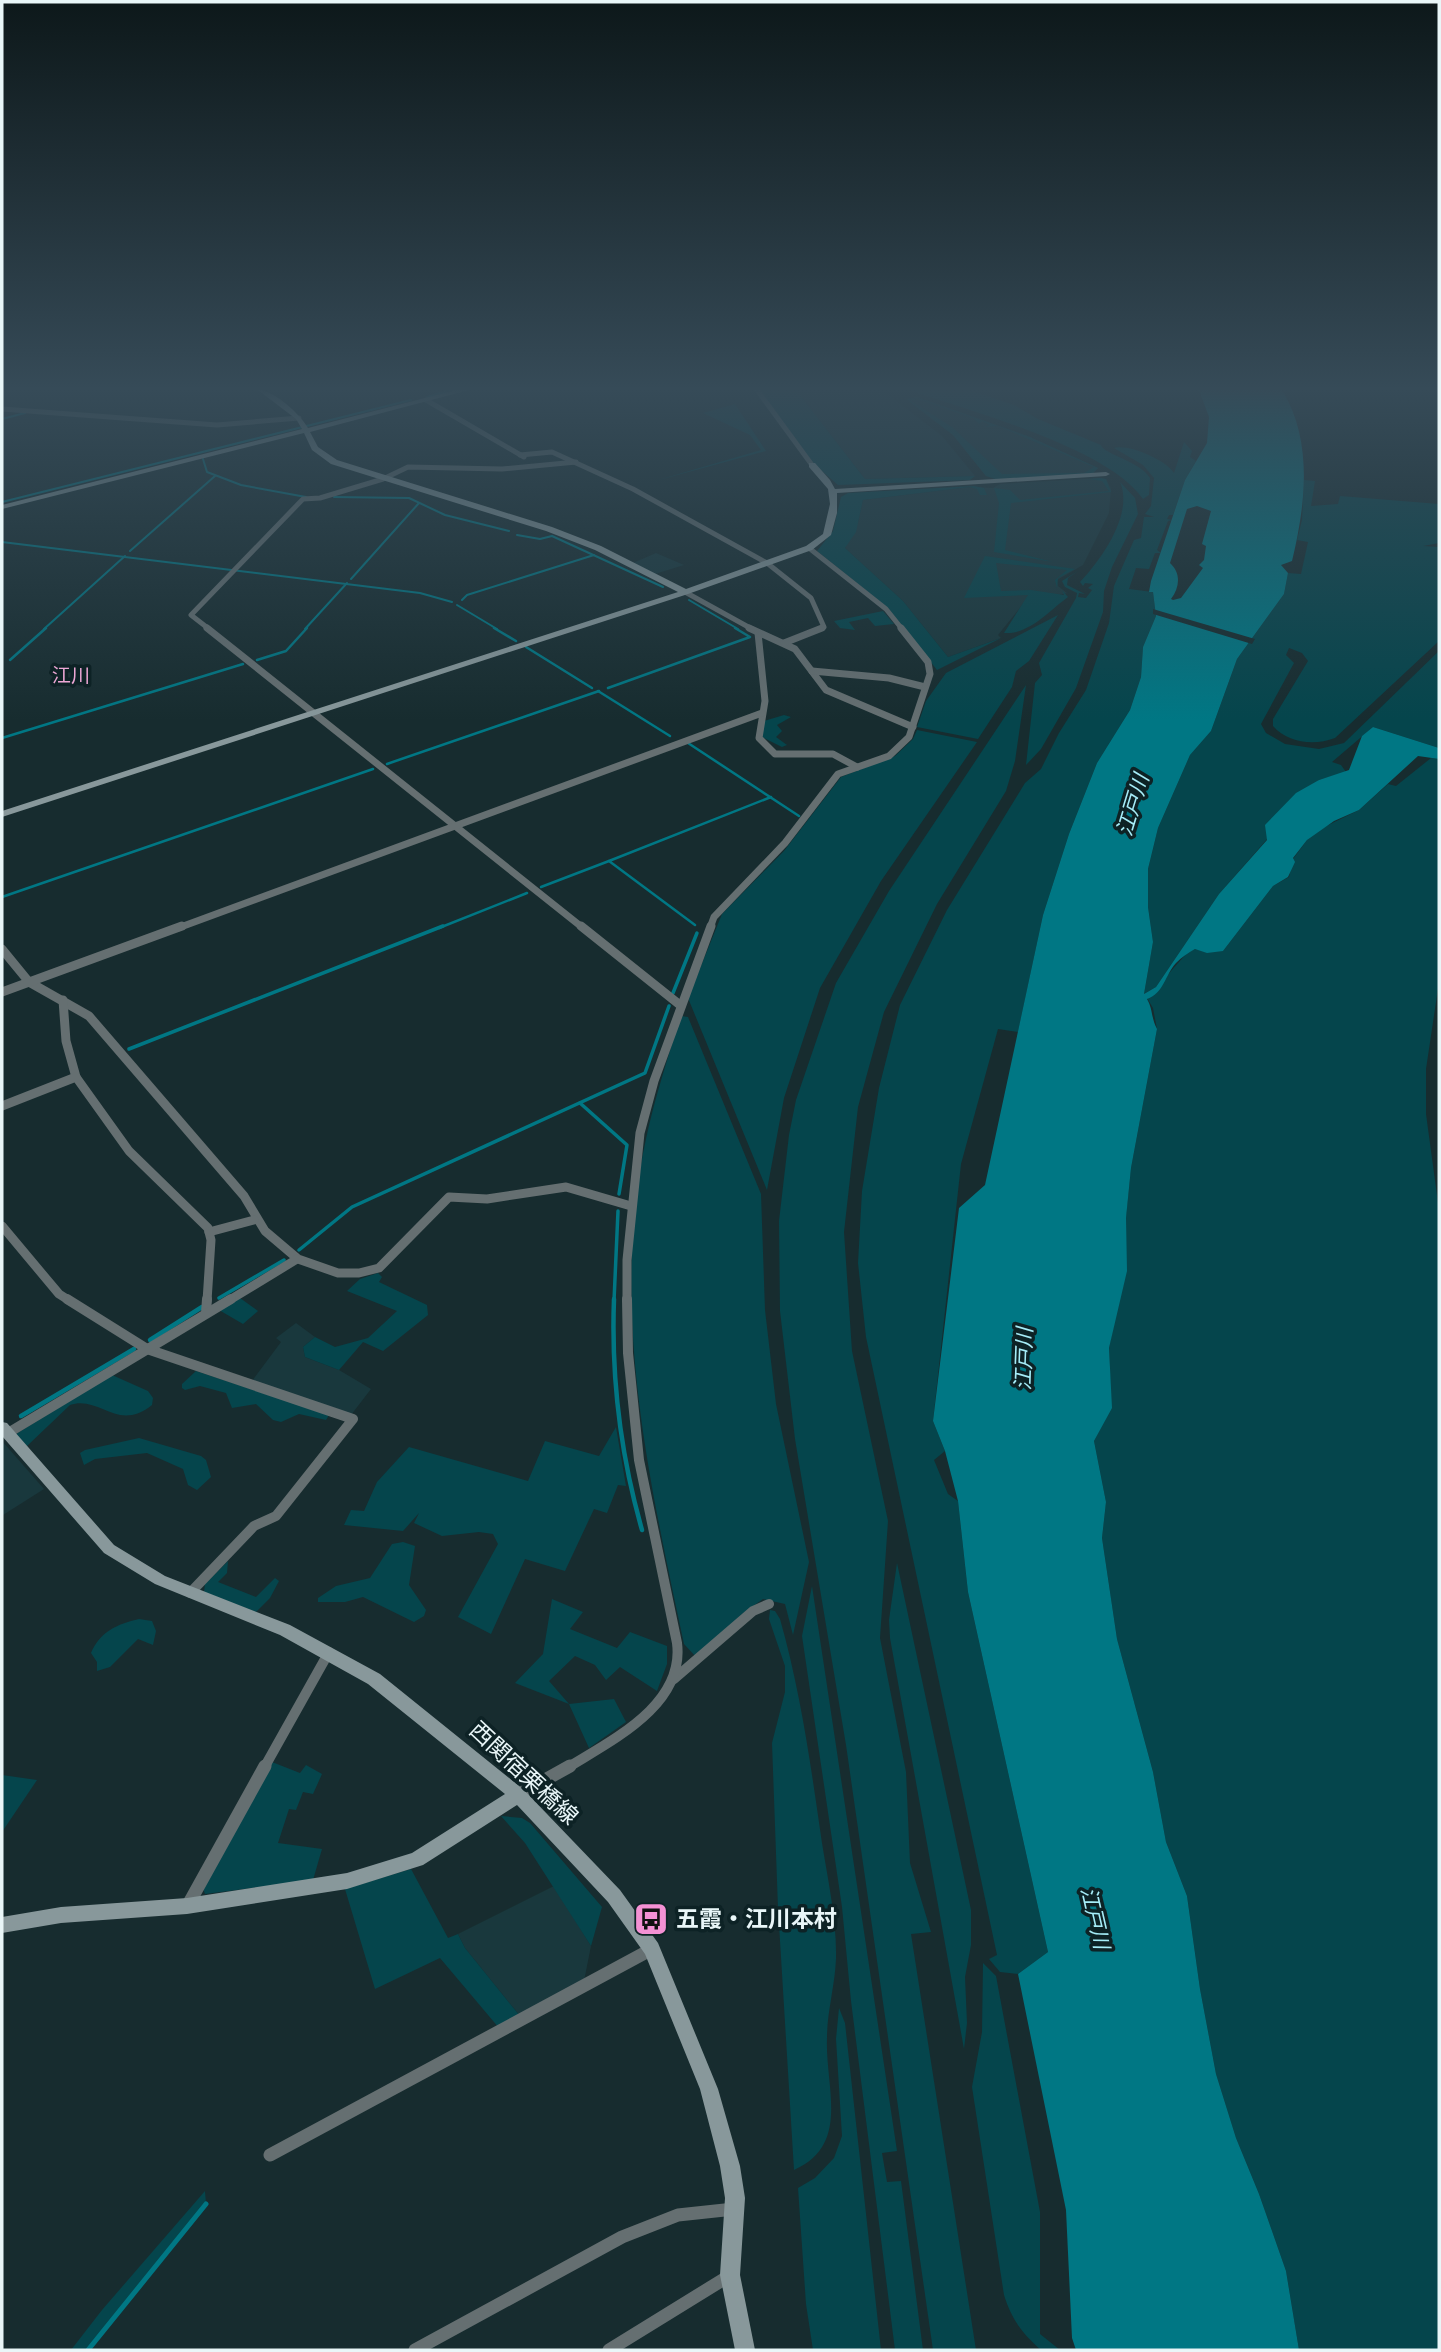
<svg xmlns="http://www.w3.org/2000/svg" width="1441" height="2352" viewBox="0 0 1441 2352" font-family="'Noto Sans','Noto Sans JP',sans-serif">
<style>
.built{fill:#19383d}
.green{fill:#05454c;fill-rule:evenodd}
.water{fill:#007784;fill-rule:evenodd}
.pier{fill:#172c2f}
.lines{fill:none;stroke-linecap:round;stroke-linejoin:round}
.stream-far4{stroke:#007784;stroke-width:2}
.stream-far3{stroke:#007784;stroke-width:2.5}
.stream-far2{stroke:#007784;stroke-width:3.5}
.stream-far1{stroke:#007784;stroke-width:4.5}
.stream{stroke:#007784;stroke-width:5}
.street-far4{stroke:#656f71;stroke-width:5}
.street-far3{stroke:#656f71;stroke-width:7}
.street-far2{stroke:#656f71;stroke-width:9}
.street-far1{stroke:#656f71;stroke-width:10}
.street{stroke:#656f71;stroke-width:13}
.secondary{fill:#88989b;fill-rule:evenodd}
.labels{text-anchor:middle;stroke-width:7;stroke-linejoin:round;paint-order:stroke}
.far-quarter-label{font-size:19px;fill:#eda7d5;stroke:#0d2225}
.water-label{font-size:21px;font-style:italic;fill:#a6edf8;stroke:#0d2225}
.near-street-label{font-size:23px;fill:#e9f6f8;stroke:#0d2225}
.near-poi-label{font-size:23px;font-weight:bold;fill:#e9f6f8;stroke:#0d2225;text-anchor:start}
</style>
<rect width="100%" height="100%" fill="#172c2f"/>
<g class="built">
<path d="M796,390h86l60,46 33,40 -110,3z"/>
<path d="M917,397l113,40 68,31 -6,6 -106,2 -33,-41 -47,-36z"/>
<path d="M1100,478l6,1 5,10 -2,24 -26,52 -26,15 1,6 9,7 -44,11 -25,31 3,3 -53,19 -45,-56 -58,-53 13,-26 5,-22 107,-13 23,1 7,-4z"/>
<path d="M656,553l28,12 -29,9 -22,-11z"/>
<path d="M296,1323l19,14 -12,10 2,10 34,13 32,19 -20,26 -99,-34 29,-39 -5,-4z"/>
<path d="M2,1441l42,48 -41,26 -1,-4z"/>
<path d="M554,1886l37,60 -7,35 -64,35 -55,-68 -7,-14z"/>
</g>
<g class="green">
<path d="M759,390h37l69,89 110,-3 -5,4 -132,5 -25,-22z"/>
<path d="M909,390h61l44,15 24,14 63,26c2,9 39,16 49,33l-1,17 -6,4c-36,-52 -174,-88 -234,-109z"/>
<path d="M917,397l113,40 68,31 -6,6 -94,6 -12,-4 -33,-41 -47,-36zM917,399l56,19 6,6 3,-3 8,4 -5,2 13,-1 96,41 -10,6 -82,1 -50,-47 -41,-26z"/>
<path d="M735,404l31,47 -111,30 106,-31 -11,-15 -47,-22z"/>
<path d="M1184,442l8,9 -2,6 6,4 -11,19 -12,35h-4l-2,4 5,1 -4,1 -11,29 4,3h-6l-6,16 -13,-1 -7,21 24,3 3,24 -13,31 -2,30 -11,33 -33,53 -28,71 -26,81 -25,117 -20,-3 -37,135 -28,257 12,30 -11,9 14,34 10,7 10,91 80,360 -30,22 -18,-2 -11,-13 8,-4 -131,-618 -8,-74 4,-72 17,-103 21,-83 47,-95 78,-127 16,-14 18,-36 27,-43 23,-67 5,-37 20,-46 7,-2 3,-21h10l-9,-3 6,-8 3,-28 -11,-13 -29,-17c15,-4 52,12 60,25z"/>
<path d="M1100,478l6,1 5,13 -100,11 -6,47 48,12 -59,-10 5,-49 -5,-15 16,2 10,10 89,-9 -7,-10 -13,-2z"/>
<path d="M1304,480l11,1 -4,25 27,-2 2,-8 99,8v39l-16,3 16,1v94l-104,97c-21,8 -47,5 -62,-12v-7l35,-58 -6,-8 -13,-5 -3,7 8,8 -33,61 5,9 19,11 34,5 25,-6 95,-92v97l-66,-21 -41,35 9,3 5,7 -27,8 -100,114 -63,93 -12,7 9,-52 -5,-35v-38l10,-41 32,-73 21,-24 26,-72 47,-65 4,-21 13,1 7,-32 -11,-2 5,-20z"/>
<path d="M1120,482l15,16 3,16 -26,53 -8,24 -1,21 -27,76 -35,61 -15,16 9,-82 7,-8 -3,-12 37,-65 1,-5 -12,-6 -3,-6 16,-10 -10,7 -1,7 18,9 -6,-1 -1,4 8,1 6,-8 -4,-2 5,-4 -8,-1 -2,3 -3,-4c21,-22 54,-68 40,-100z"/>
<path d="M974,486l10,2 3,7h-7l-3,-6 -7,-2 -107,13 -7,32 -11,16 58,53 45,56 53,-19 -64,32 -49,-62 -71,-57 16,-20 8,-34 7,-4z"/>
<path d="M985,556l90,13 -17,9 -1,10 -2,-8 12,-10 -71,-7 5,28 30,-1 33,5 -2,-5 6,7c-18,13 -39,38 -64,36l24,-38 -64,3z"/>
<path d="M883,611l11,13 -19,2 -7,-8 -19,4 6,8 -15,-2 -6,-7z"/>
<path d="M1058,615l-29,46 -13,10 -4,16 -34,52 -61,-12 9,-26 20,-28z"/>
<path d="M1026,685l-11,76 -9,30 -69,113 -53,108 -26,95 -14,125 8,119 36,170 -8,117 26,134 4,91 21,69 -20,2 65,416h-43l-87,-605 -51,-306 -15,-128 -1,-90 10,-86 7,-35 40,-117 53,-92z"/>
<path d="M784,715l7,2 -14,8 5,6 -6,6 11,8 -5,2 -20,-10 2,-16z"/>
<path d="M917,730l60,12 -96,139 -61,107 -36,110 -17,92 -79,-192 34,-84 62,-63 57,-74 54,-21 18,-17z"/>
<path d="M1431,758l8,1v223l-13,87v45l13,96v1140h-140l-13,-79 -27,-77 -23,-56 -20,-64 -16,-85 -13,-93 -21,-54 -13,-70 -36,-133 -15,-101 4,-36 -12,-61 17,-33 -2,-60 7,-34 15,-146 26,-139 -4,-21 -6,-10 40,-45 8,-4 28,2 50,-65 16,-9 4,-18 14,-19 9,-9 43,-21 29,-26 8,2z"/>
<path d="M681,1016l7,1 73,177 4,116 11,94 33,158 -16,73 -8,-31 -22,-5 -21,15 -45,44 -13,-14c-35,-165 -75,-337 -38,-505 9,-42 22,-82 35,-123z"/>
<path d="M378,1273l4,4 -3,5 48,23 1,10 -45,36 -20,-9 -24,28 -34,-13 -2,-10 12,-10 20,10 33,-9 29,-27 -50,-20 13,-12z"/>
<path d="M240,1298l18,13 -15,13 -24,-14z"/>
<path d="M196,1371l133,44 -3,5 -27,-6 -18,8 -8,-2 -17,-16 -24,4 -6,-15 -26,-7 -15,4 -3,-2v-4z"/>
<path d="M112,1375l36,16 5,7 -1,7c-35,28 -52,-10 -82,0l-43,41 -11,-12z"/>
<path d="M616,1427l10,59 -8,-1 -11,28 -13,-4 -29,62 -40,-12 -34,75 -33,-17 40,-73 -5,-10 -14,-2 -37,4 -28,-13 5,-10 -16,18 -59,-6 7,-15 13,1 13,-29 32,-35 119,34 17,-40 54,15z"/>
<path d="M139,1438l62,18 5,4 5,17 -14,13 -9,-5 -5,-16 -36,-16 -52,6 -11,6 -4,-12 5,-3z"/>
<path d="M403,1542l12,4 -6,39 17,25 -2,6 -10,6 -51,-25 -18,5h-27v-4l18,-12 34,-8 22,-34z"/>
<path d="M228,1561l-1,12 -9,9 38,15 19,-19 4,3 -9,17 -14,14 -52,-20 1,-8z"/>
<path d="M897,1563l74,347v35l-6,32 2,46 -3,26 -74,-411 -1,-18z"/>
<path d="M812,1586l85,565 -15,2 5,29 14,-1 22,169h-28l-44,-349 -9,-94 -40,-271z"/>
<path d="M552,1599l31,13 -13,17 47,19 13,-16 37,14v18l-10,27 -37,-24 -14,13 -11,-15 -20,-9 -26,25 20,23 45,-5 12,23 -37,26 -20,-44 -54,-21 28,-29z"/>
<path d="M770,1610l5,1 5,8c21,74 31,148 42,224 6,38 15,78 14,116 -1,26 -9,53 -9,79 -2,49 24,107 -33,132l-16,-262 -6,-165 13,-51v-26l-16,-47z"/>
<path d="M139,1619l13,2 4,10 -3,14 -15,-6 -28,28 -13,4v-9l-6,-9c9,-21 26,-29 48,-34z"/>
<path d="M272,1762l28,11 6,-8 16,9 -9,20 -10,-2 -7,18 -7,-1 -11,34 44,6 -9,31 -108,14 -2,-6z"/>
<path d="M2,1775l35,5 -35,52z"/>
<path d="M501,1816l21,2 8,5 72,84 -11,39 -66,-103z"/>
<path d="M411,1869l37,69 10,-4 7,14 55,68 -21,12 -59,-70 -65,31 -30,-100z"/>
<path d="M983,1963l13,13 44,236v122l20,16h-19c-19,-17 -29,-30 -37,-55l-32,-208 10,-55z"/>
<path d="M839,2008l6,15 36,327h-68l-7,-46 -8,-116 17,-10 19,-20 8,-22 -6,-97z"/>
<path d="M205,2191l1,13 -118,146h-17l31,-40z"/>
</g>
<path class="water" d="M1199,390h83c32,52 23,117 10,171l-11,4 7,8 -4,21 -47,65 -26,72 -21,24 -32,73 -10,41v38l5,35 -9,52 12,-7 63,-93 48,-54 -2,-15 31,-32 23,-13 30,-10 13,-34 11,-9 66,21v11l-21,-3 -59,54 -25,11 -27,19 -14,18 2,4 -7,15 -15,9 -50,65 -16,2 -12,-4c-7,4 -13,8 -19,14 -11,12 -12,30 -29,36 6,10 4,19 10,30l-26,139 -5,50 1,53 -18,77 3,60 -18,33 12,61 -4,36 15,101 36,133 13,70 21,54 13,93 16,85 20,64 23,56 27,77 13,79h-223l-4,-12 -6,-128 -48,-236 30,-22 -80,-360 -10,-91 -13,-50 -12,-30 26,-213 26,-23 58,-270 26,-81 28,-71 33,-53 11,-33 2,-30 13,-31 -3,-24h-4l2,-11 34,-101 22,-37 2,-26zM1197,506l14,5 -9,33 4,2 -2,14 -5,5 4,3 -22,30 -8,2 -2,-1c9,-12 10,-26 -1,-36l17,-54z"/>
<path class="pier" d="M1153,609l10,3 92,27 -3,5 -99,-30z"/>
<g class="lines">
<g class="stream-far4">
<path d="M427,397l24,-7"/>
<path d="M2,419l23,-6"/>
<path d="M203,459l4,13 34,13 65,12"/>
<path d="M334,497l75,1 36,17 64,16"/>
<path d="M2,502l409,-102"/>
<path d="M517,535l23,4 12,-3 111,51"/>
<path d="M2,542l418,51 32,9"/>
<path d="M130,551l85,-75"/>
<path d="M351,579l68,-76"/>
<path d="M462,600l5,-5 127,-40"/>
<path d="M689,600l49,29"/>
<path d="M457,605l40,24"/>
<path d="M44,629l81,-73"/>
<path d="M305,629l42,-46"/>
</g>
<g class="stream-far3">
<path d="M494,628l22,13"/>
<path d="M526,647l66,41"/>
<path d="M10,660l36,-32"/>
<path d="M257,660l29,-9 21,-23"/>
<path d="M608,688l142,-51 -15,-9"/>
<path d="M598,691l72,45"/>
<path d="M2,738l241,-74"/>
<path d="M688,743l111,73"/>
<path d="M387,764l212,-73"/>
<path d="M541,887l68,-26"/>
<path d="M2,897l371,-128"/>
<path d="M695,925l-86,-64 162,-64"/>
<path d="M439,928l88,-35"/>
</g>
<g class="stream-far2">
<path d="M673,993l24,-60"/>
<path d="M129,1049l314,-123"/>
<path d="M580,1103l47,42 -8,49"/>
<path d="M299,1250l53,-43 293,-134 24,-67"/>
<path d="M219,1298l65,-38"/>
<path d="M614,1301l4,-90"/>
</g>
<g class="stream-far1">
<path d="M614,1299c-3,80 6,154 28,231"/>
<path d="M150,1340l52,-33"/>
<path d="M21,1416l113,-67"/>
</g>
<path class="stream" d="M88,2350l118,-146"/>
<g class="street-far4">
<path d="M757,390l55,75"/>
<path d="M426,400l98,57"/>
<path d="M2,409l215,16 82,-7"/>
<path d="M520,455l32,-3 81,37 134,74 44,35 13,29 -6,2"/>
<path d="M809,548l77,61 16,20"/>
<path d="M685,592l67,37"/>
<path d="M209,629l-18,-14 112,-116 17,-1 63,-19 25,-12 94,2 74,-7"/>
</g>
<g class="street-far3">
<path d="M207,628l376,300"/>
<path d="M749,628l46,21 31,41 87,37"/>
<path d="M758,633l7,68 -6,37 16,16h58l24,13"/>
<path d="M784,643l38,-15"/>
<path d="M812,671l77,7 36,9"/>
<path d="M178,928l584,-215"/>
<path d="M710,928l4,-11 71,-74 53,-69 51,-18 20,-19 21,-63 -2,-12 -27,-34"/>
</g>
<g class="street-far2">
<path d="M581,926l99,79"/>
<path d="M2,949l27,33 60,34 155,180 21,35 33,28 40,14h21l20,-5 70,-71 38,2 79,-12 65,19"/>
<path d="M2,992l180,-66"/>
<path d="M63,1000l3,41 10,36"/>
<path d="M2,1106l74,-29 53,74 79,77 3,12 -4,61"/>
<path d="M2,1226l57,68 11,7"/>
<path d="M209,1232l45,-12"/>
<path d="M228,1301l69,-42"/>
<path d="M627,1301v-41l13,-127 14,-52 57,-155"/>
</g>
<g class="street-far1">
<path d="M67,1299l80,50 206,70 -77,97 -22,10 -64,67"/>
<path d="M206,1313l1,-14"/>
<path d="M8,1433l223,-134"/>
<path d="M674,1679l79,-68 16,-7"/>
<path d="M264,1768l65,-116"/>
<path d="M567,1768c45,-28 118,-63 110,-125l-38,-183 -11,-107 -1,-54"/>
</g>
<g class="street">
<path d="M518,1795l52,-29"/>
<path d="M188,1905l77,-139"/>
<path d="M270,2155l382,-206"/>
<path d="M415,2350l207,-113 56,-22 56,-6"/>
<path d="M609,2350l120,-74"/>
</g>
<g class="secondary">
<path d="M258,390c16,0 42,24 50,38l148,-38h13l-159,42 8,15 19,13 215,67 49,19 85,43 120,-43 17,-12 7,-30 -2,-15 -19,-22v-4h6l15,17 5,9 271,-17 4,2 -4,2 -269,17v20l-6,22 -19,15 -124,44 -686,223v-6l676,-219 -83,-42 -49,-19 -215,-67 -19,-14 -8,-17 -302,76v-4l300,-76 -6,-10z"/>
<path d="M2,1422l5,1 107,122 51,31 125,49 90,49 144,116 96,100 38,53 60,146 22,77 5,32 -5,77 15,75h-20l-15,-75 5,-77 -5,-32 -20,-77 -55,-135 -37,-52 -91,-97 -94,60 -76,24 -160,25 -126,9 -59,10v-16l59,-10 126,-9 160,-25 65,-20 93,-59 -137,-110 -88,-49 -125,-51 -51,-31 -102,-117z"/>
</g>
</g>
<linearGradient id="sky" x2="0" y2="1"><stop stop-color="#0d181a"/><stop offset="0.54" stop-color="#364b58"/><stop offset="1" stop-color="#364b58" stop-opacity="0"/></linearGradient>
<rect width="1441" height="720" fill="url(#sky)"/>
<defs>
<g id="bus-square" transform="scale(1.75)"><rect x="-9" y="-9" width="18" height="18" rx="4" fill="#f491d4" stroke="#0d2225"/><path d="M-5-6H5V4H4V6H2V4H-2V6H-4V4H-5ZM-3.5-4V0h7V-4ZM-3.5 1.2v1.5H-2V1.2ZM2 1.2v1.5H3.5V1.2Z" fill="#111"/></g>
</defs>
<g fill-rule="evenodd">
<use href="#bus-square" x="651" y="1919"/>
</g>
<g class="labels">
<g class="far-quarter-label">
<text x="71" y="682">江川</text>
</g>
<g class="water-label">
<text transform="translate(1133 805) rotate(-73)" y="7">江戸川</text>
<text transform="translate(1024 1359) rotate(-88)" y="7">江戸川</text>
<text transform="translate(1095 1918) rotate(77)" y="7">江戸川</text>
</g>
<g class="near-street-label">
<text transform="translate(524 1773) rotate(43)" y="8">西関宿栗橋線</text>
</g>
<g class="near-poi-label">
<text x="676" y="1927">五霞・江川本村</text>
</g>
</g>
<rect width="1441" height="2352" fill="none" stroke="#e9f6f8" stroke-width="7"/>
</svg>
